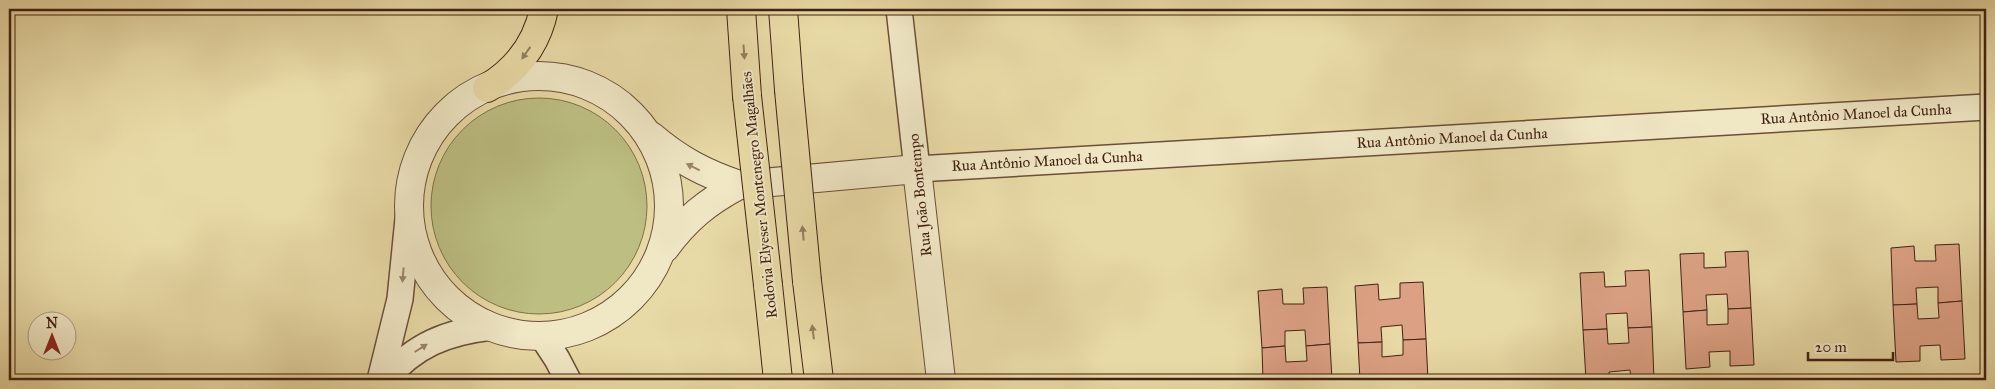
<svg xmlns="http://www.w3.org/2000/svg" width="1995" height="389" viewBox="0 0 1995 389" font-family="'IM FELL Great Primer',serif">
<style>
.green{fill:#bcbe82;stroke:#7f704a}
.building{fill:#dca184;stroke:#422113}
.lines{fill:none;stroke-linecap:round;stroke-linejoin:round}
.minor-casing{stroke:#6c4f38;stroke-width:28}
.tertiary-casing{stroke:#6c4f38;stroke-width:30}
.primary-casing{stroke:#422113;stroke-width:30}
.minor{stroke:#f0e7c5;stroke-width:25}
.tertiary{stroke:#f0e7c5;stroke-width:28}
.primary{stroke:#e8daa6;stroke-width:28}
.primary-bridge-casing{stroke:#422113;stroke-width:30;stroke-linecap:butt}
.primary-bridge{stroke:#e8daa6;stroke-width:28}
.oneway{fill:#957e5c}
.oneway2{fill:#99846c}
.labels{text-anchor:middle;stroke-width:4;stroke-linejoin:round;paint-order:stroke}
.street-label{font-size:15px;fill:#422113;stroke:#f0e7c5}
</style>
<rect width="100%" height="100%" fill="#e8daa6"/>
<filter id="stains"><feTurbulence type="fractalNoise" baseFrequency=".004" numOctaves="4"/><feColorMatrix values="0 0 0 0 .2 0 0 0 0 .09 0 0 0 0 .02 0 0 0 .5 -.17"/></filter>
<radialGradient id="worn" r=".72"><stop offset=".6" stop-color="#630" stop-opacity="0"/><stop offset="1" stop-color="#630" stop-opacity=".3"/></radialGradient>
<circle class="green" cx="539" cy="206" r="108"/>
<g class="building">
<path d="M1959,244l3,57 -24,2v-16l-22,1 1,16 -24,1 -2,-57 23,-2 1,15h21l-1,-16z"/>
<path d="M1748,251l3,57 -23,1 -1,-15 -21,1 1,15 -24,2 -3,-58 24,-1v15l22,-1 -1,-15z"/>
<path d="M1649,270l3,57 -24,1 -1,-15 -21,1 1,15 -24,1 -3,-57 24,-1 1,15 21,-1 -1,-15z"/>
<path d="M1423,282l3,57 -23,1 -1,-15 -21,2 1,15 -24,1 -3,-57 23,-2 1,16 21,-2v-15z"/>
<path d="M1327,287l3,57 -24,2 -1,-16 -20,1v15l-23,2 -4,-57 24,-2 1,15h21l-1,-16z"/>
<path d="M1962,301l3,58 -24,1 -1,-15 -20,1v15l-24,1 -3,-57 24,-1 1,15 21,-1 -1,-15z"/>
<path d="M1751,308l3,57 -24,1v-15l-21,1 1,15 -24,2 -3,-57 24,-2v15l21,-1v-15z"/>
<path d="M1652,327l2,53h-23l-1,-10 -21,2 1,8h-24l-3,-50 24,-1 1,15 21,-1 -1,-15z"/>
<path d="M1426,339l2,41h-68l-2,-37 24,-1v15l21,-2v-15z"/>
<path d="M1330,344l2,36h-69l-1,-32 23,-2 1,16 21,-1 -1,-15z"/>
</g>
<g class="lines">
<g class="minor-casing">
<g id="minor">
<path d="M899,9l18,160 1069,-62"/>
<path d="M542,336l15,23 11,21"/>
<path d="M380,380l20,-81 9,-90"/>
<path d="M385,380c29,-35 62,-48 107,-53"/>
</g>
</g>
<g class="tertiary-casing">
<g id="tertiary">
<circle cx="539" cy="206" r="130"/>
<path d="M651,136c28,24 53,37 88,49l178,-16 24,211"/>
<path d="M665,248c21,-29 42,-46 74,-63"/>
</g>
</g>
<g class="primary-casing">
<g id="primary">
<path d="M741,9l6,87"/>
<path d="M783,9l6,81"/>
<path d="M487,88c31,-19 50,-44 57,-79"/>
<path d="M807,281l12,99"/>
<path d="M768,285l10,95"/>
</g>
</g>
<use href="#minor" class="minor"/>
<use href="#tertiary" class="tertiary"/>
<use href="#primary" class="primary"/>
<g class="primary-bridge-casing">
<g id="primary-bridge">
<path d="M789,90l18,191"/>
<path d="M747,96l21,189"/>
</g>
</g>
<use href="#primary-bridge" class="primary-bridge"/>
</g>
<defs><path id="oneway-solid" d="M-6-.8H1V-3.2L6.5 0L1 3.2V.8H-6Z" transform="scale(1.25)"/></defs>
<g class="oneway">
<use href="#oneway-solid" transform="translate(744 52) rotate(86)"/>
<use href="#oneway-solid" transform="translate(526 53) rotate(125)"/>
<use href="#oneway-solid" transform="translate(803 233) rotate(-95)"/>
<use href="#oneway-solid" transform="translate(813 332) rotate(-97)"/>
</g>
<g class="oneway2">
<use href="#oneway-solid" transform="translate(693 167) rotate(-153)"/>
<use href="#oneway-solid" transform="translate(403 275) rotate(95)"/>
<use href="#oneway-solid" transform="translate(421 348) rotate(-32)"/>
</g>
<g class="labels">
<g class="street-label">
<text transform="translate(1856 114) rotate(-3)" y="5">Rua Antônio Manoel da Cunha</text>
<text transform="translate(1452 138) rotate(-3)" y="5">Rua Antônio Manoel da Cunha</text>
<text transform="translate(1047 161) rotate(-3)" y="5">Rua Antônio Manoel da Cunha</text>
<text transform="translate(759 195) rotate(-96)" y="5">Rodovia Elyeser Montenegro Magalhães</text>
<text transform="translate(920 195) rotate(-96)" y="5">Rua João Bontempo</text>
</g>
</g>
<rect width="1995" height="389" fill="none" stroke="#e8daa6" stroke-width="30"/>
<rect x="10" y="10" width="1975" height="369" fill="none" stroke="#422113" stroke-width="2.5"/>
<rect x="15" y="15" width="1965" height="359" fill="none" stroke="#422113"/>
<g transform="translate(52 336)"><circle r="24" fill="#f0e7c5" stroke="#aa987e"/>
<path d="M0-4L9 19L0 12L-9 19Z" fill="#8f2418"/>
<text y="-8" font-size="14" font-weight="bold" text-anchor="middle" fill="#422113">N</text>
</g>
<path d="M1808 352v8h85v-8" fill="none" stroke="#422113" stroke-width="2.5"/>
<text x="1815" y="352" font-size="15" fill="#422113" stroke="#f0e7c5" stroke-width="4" paint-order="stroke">20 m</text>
<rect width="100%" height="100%" filter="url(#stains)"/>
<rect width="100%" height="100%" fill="url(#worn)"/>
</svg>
